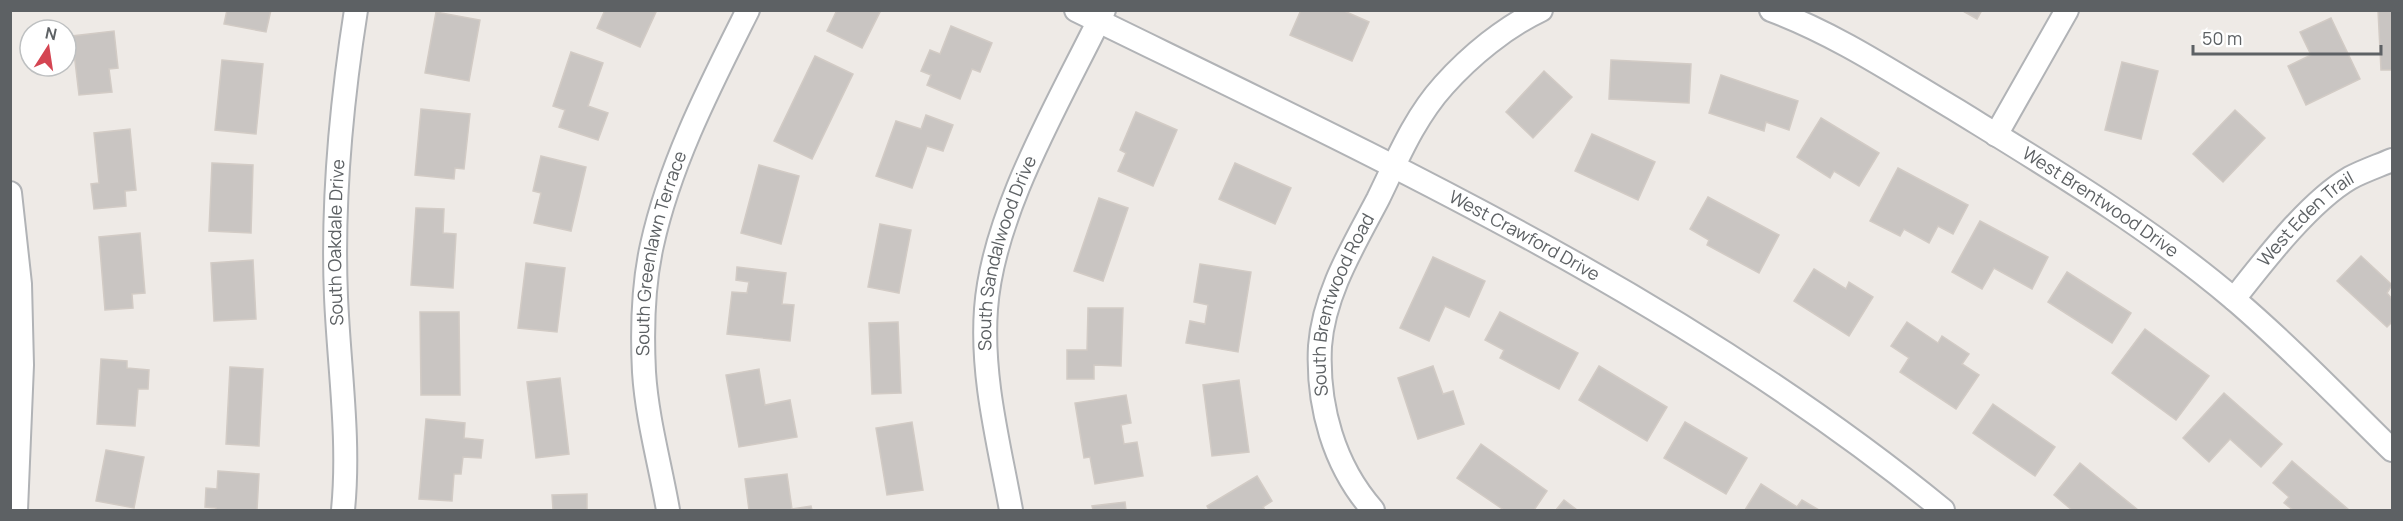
<svg xmlns="http://www.w3.org/2000/svg" width="2403" height="521" viewBox="0 0 2403 521" font-family="Manrope,sans-serif">
<style>
.building{fill:#c9c5c2;stroke:#d2cbc5;stroke-width:1.5}
.lines{fill:none;stroke-linecap:round;stroke-linejoin:round}
.street-casing{stroke:#b1b3b6;stroke-width:26}
.street{stroke:#fff;stroke-width:22}
.labels{text-anchor:middle;stroke-width:6;stroke-linejoin:round;paint-order:stroke}
.street-label{font-size:18px;fill:#5d6164;stroke:#fff}
</style>
<rect width="100%" height="100%" fill="#eeeae6"/>
<g class="building">
<path d="M227,10h44l-5,22 -42,-8z"/>
<path d="M605,10h48l3,2 -16,35 -43,-19z"/>
<path d="M837,10h44l-19,38 -35,-17z"/>
<path d="M1301,10h41l27,12 -17,39 -62,-26z"/>
<path d="M1961,10h21l-5,9z"/>
<path d="M2378,10h14v60h-11z"/>
<path d="M436,12l44,8 -11,61 -44,-8z"/>
<path d="M2331,18l29,61 -54,26 -18,-39 23,-11 -11,-23z"/>
<path d="M951,26l41,17 -12,29 -8,-3 -12,30 -33,-14 4,-10 -10,-4 9,-21 10,4z"/>
<path d="M114,31l4,37 -9,1 3,23 -33,3 -7,-59z"/>
<path d="M571,52l32,11 -15,43 20,7 -10,27 -39,-13 6,-17 -12,-4z"/>
<path d="M815,56l38,18 -41,85 -38,-18z"/>
<path d="M222,60l41,4 -7,70 -41,-4z"/>
<path d="M1611,60l80,4 -2,39 -80,-4z"/>
<path d="M2122,62l36,9 -17,68 -36,-9z"/>
<path d="M1544,71l28,26 -39,41 -27,-26z"/>
<path d="M1721,75l77,26 -9,29 -23,-8 -2,9 -55,-18z"/>
<path d="M421,109l49,5 -6,55 -9,-1 -1,11 -39,-4z"/>
<path d="M2235,110l30,28 -42,44 -30,-28z"/>
<path d="M1136,112l41,18 -24,56 -35,-15 8,-18 -6,-3z"/>
<path d="M926,115l27,10 -10,26 -16,-5 -15,42 -36,-12 20,-55 25,8z"/>
<path d="M1821,118l58,35 -20,33 -25,-15 -4,7 -33,-21z"/>
<path d="M130,129l6,61 -11,1 1,15 -32,3 -3,-25 8,-1 -5,-50z"/>
<path d="M1592,134l63,28 -17,38 -63,-29z"/>
<path d="M541,156l45,11 -15,64 -37,-8 7,-30 -8,-2z"/>
<path d="M212,163l41,2 -2,68 -42,-2z"/>
<path d="M1235,163l56,25 -16,36 -56,-25z"/>
<path d="M759,165l40,11 -18,68 -40,-11z"/>
<path d="M1898,168l70,37 -15,29 -15,-8 -9,17 -25,-14 -4,7 -30,-15z"/>
<path d="M1708,197l71,38 -20,38 -52,-28 2,-5 -19,-11z"/>
<path d="M1099,198l29,10 -25,73 -29,-10z"/>
<path d="M416,208l28,1 -1,24 13,1 -3,54 -42,-3z"/>
<path d="M1980,221l68,36 -16,32 -38,-21 -12,21 -30,-17z"/>
<path d="M880,224l31,6 -12,63 -31,-6z"/>
<path d="M140,233l5,60 -13,1 1,14 -28,2 -6,-73z"/>
<path d="M2361,256l31,29 -5,8 5,6v23l-5,5 -50,-46z"/>
<path d="M1433,257l52,24 -16,36 -24,-11 -16,35 -29,-13z"/>
<path d="M253,260l3,59 -42,2 -3,-58z"/>
<path d="M526,263l39,5 -8,64 -39,-4z"/>
<path d="M1200,264l51,8 -13,80 -52,-9 4,-22 15,3 3,-19 -14,-3z"/>
<path d="M737,267l49,6 -4,31 12,1 -4,36 -63,-7 5,-42 15,1 2,-11 -13,-2z"/>
<path d="M1814,269l32,20 3,-7 24,15 -24,39 -55,-35z"/>
<path d="M2067,272l64,41 -19,30 -64,-41z"/>
<path d="M1088,308h35l-2,58 -27,-1v14h-27v-29h20z"/>
<path d="M420,312h39l1,83h-39z"/>
<path d="M1500,312l78,41 -19,36 -59,-31 4,-8 -19,-10z"/>
<path d="M898,322l3,71 -29,1 -3,-71z"/>
<path d="M1907,322l31,21 4,-7 27,18 -7,10 17,11 -23,34 -56,-37 9,-14 -18,-12z"/>
<path d="M2145,329l64,47 -33,44 -64,-47z"/>
<path d="M101,359l26,2v7l22,2 -1,19h-10l-3,37 -38,-2z"/>
<path d="M1433,366l10,28 10,-3 11,33 -46,15 -20,-61z"/>
<path d="M1599,366l68,41 -20,34 -68,-41z"/>
<path d="M230,367l33,2 -4,77 -33,-2z"/>
<path d="M759,369l6,36 25,-5 7,37 -58,10 -13,-72z"/>
<path d="M560,378l9,76 -33,4 -9,-76z"/>
<path d="M1239,380l10,72 -37,4 -9,-71z"/>
<path d="M2224,393l58,51 -21,23 -31,-28 -21,23 -26,-24z"/>
<path d="M1126,395l5,28 -10,2 3,19 13,-2 6,34 -48,8 -5,-27 -6,1 -9,-55z"/>
<path d="M1993,404l62,43 -20,29 -62,-43z"/>
<path d="M426,419l39,4 -1,15 19,2 -2,18 -18,-1 -2,17h-7l-2,27 -33,-2z"/>
<path d="M912,422l11,68 -36,5 -11,-67z"/>
<path d="M1685,422l62,36 -21,36 -62,-36z"/>
<path d="M1481,444l66,47 -13,19h-30l-47,-32z"/>
<path d="M106,450l38,7 -10,51 -38,-7z"/>
<path d="M2292,461l57,49h-56l-9,-7 5,-6 -16,-14z"/>
<path d="M2080,463l58,47h-66l-18,-15z"/>
<path d="M218,471l41,3 -2,36h-41v-2l-11,-1 1,-19 11,1z"/>
<path d="M787,474l5,35 19,-3 1,4h-63l-4,-31z"/>
<path d="M1257,476l15,25 -9,6 2,3h-56l-2,-4z"/>
<path d="M1761,484l36,23 5,-7 17,10h-74z"/>
<path d="M587,494v16h-34l-1,-15z"/>
<path d="M1564,500l13,10h-21z"/>
<path d="M1125,502l1,8h-33l-1,-4z"/>
</g>
<g class="lines">
<g class="street-casing">
<g id="street">
<path id="s1" d="M1076,10c300,147 607,287 867,500"/>
<path id="s2" d="M1771,10c67,25 126,65 187,101 94,58 194,118 277,189 55,47 106,100 157,150"/>
<path d="M1996,135l71,-125"/>
<path d="M10,193l10,91 2,81 -6,145"/>
<path id="s3" d="M2234,299c29,-37 75,-97 116,-121 13,-7 28,-12 42,-18"/>
<path id="s4" d="M343,510c7,-70 -4,-143 -7,-213 -4,-96 5,-192 20,-287"/>
<path id="s5" d="M668,510c-8,-46 -21,-91 -24,-138 -2,-40 -1,-87 8,-127 18,-82 58,-159 96,-235"/>
<path id="s6" d="M1011,510c-12,-66 -30,-133 -25,-201 7,-98 75,-210 118,-299"/>
<path id="s7" d="M1373,510c-39,-44 -56,-104 -53,-164 4,-53 34,-101 58,-147 19,-39 36,-81 66,-114 26,-29 61,-58 97,-75"/>
</g>
</g>
<use href="#street" class="street"/>
</g>
<g class="labels">
<g class="street-label">
<text dy="6" stroke="none"><textPath href="#s2" startOffset="382">West Brentwood Drive</textPath></text>
<text dy="6" stroke="none"><textPath href="#s3" startOffset="108">West Eden Trail</textPath></text>
<text dy="6" stroke="none"><textPath href="#s1" startOffset="502">West Crawford Drive</textPath></text>
<text dy="6" stroke="none"><textPath href="#s4" startOffset="268">South Oakdale Drive</textPath></text>
<text dy="6" stroke="none"><textPath href="#s5" startOffset="261">South Greenlawn Terrace</textPath></text>
<text dy="6" stroke="none"><textPath href="#s6" startOffset="262">South Sandalwood Drive</textPath></text>
<text dy="6" stroke="none"><textPath href="#s7" startOffset="222">South Brentwood Road</textPath></text>
</g>
</g>
<rect width="2403" height="521" fill="none" stroke="#5d6164" stroke-width="24"/>
<g transform="translate(48 48) rotate(12)"><circle r="28" fill="#ffffff" stroke="#bec0c1" stroke-width="1.5"/>
<path d="M0-4.5L10 22L0 15L-10 22Z" fill="#d44552"/>
<text y="-9" font-size="16" font-weight="bold" text-anchor="middle" fill="#5d6164">N</text>
</g>
<path d="M2193 45v9h188v-9" fill="none" stroke="#5d6164" stroke-width="3"/>
<text x="2202" y="45" font-size="18" fill="#5d6164" stroke="#ffffff" stroke-width="4.5" paint-order="stroke">50 m</text>
</svg>
